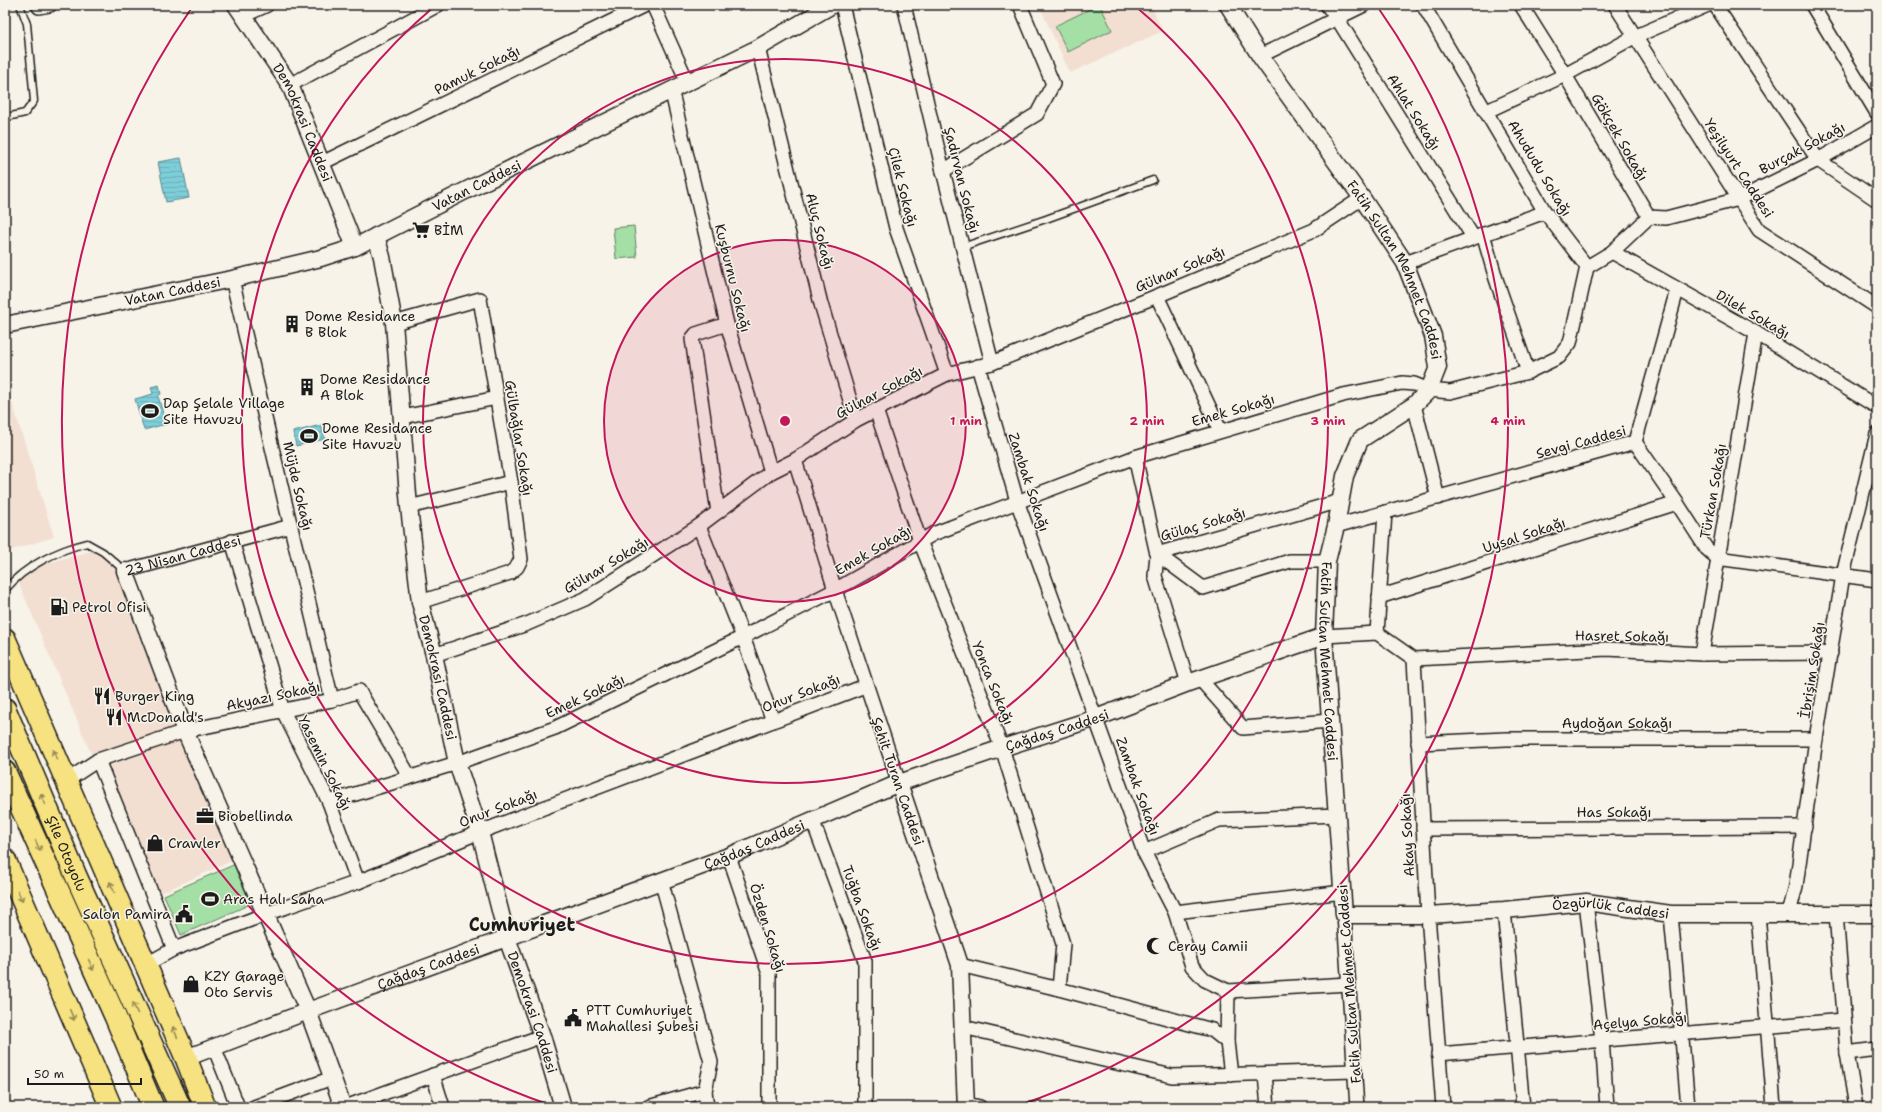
<svg xmlns="http://www.w3.org/2000/svg" width="1882" height="1112" viewBox="0 0 1882 1112" font-family="'Shantell Sans',sans-serif">
<style>
.built{fill:#f2dfd1}
.pitch{fill:#a4dfa5;stroke:#607e60}
.water{fill:url(#water-rules);stroke:#57878d}
.lines{fill:none;stroke-linecap:round;stroke-linejoin:round}
.service-casing{stroke:#1c1c1c;stroke-width:9}
.minor-casing{stroke:#1c1c1c;stroke-width:16}
.tertiary-casing{stroke:#1c1c1c;stroke-width:19}
.trunk-casing{stroke:#1c1c1c;stroke-width:24}
.service{stroke:#f7f3e8;stroke-width:6}
.minor{stroke:#f7f3e8;stroke-width:13}
.tertiary{stroke:#f7f3e8;stroke-width:16}
.trunk{stroke:#f7e281;stroke-width:21}
.oneway{stroke:#948954}
.ring{fill:none;stroke:#c2185b;stroke-width:2}
.labels{text-anchor:middle;stroke-width:3;stroke-linejoin:round;paint-order:stroke}
.street-label{font-size:14px;fill:#1c1c1c;stroke:#f7f3e8}
.poi-label{font-size:14px;fill:#1c1c1c;stroke:#f7f3e8;text-anchor:start}
.district-label{font-size:18px;font-weight:bold;fill:#1c1c1c;stroke:#f7f3e8}
.centre{fill:#c2185b;stroke:#f7f3e8;stroke-width:2}
.ring-label{font-size:12px;text-anchor:middle;font-weight:bold;fill:#c2185b;stroke:#f7f3e8;stroke-width:3;stroke-linejoin:round;paint-order:stroke}
</style>
<defs>
<pattern id="water-rules" width="6" height="5" patternUnits="userSpaceOnUse"><rect width="6" height="5" fill="#7eced9"/><path d="M0 2.5h6" fill="none" stroke="#6cb0ba"/></pattern>
</defs>
<rect width="100%" height="100%" fill="#f7f3e8"/>
<filter id="ink" filterUnits="userSpaceOnUse"><feTurbulence type="fractalNoise" baseFrequency=".025" numOctaves="2"/><feDisplacementMap in="SourceGraphic" scale="8" xChannelSelector="R" yChannelSelector="G"/><feConvolveMatrix kernelMatrix="1 2 1 2 8 2 1 2 1" color-interpolation-filters="sRGB"/></filter>
<g filter="url(#ink)">
<g class="built">
<path d="M1039,5h112l12,26 -93,42z"/>
<path d="M5,380l49,157 -49,15z"/>
<path d="M106,547l130,312 -84,38 -138,-325z"/>
</g>
<g class="pitch">
<path d="M1098,5h2l12,25 -44,22 -13,-26z"/>
<path d="M634,226l3,31 -21,2 -3,-31z"/>
<path d="M238,863l17,39 -74,33 -17,-40z"/>
</g>
<g class="water">
<path d="M181,158l8,40 -23,4 -8,-40z"/>
<path d="M159,385l2,9 -3,2 8,28 -22,6 -9,-31 18,-5 -2,-7z"/>
<path d="M321,425l4,14 -29,7 -3,-14z"/>
</g>
<g class="lines">
<g class="service-casing">
<g id="service">
<path d="M7,117l18,-4 9,-12 -7,-77 -7,-19"/>
<path d="M962,247l84,-28 107,-39"/>
<path d="M6,589c19,-23 52,-39 81,-46l16,9 22,19"/>
</g>
</g>
<g class="minor-casing">
<g id="minor">
<path d="M39,5v2l11,-2"/>
<path d="M653,5l34,76"/>
<path d="M842,5l54,223 51,146"/>
<path d="M904,5l39,166 49,192"/>
<path d="M1327,5l10,13 136,219"/>
<path d="M1521,5l44,70 84,142 -37,35 -25,15"/>
<path d="M1615,5l144,225 118,77"/>
<path d="M1715,5l103,155 59,40"/>
<path d="M1812,5l65,108"/>
<path d="M243,16l24,-11"/>
<path d="M758,48l63,256 35,116"/>
<path d="M1260,56l104,-51"/>
<path d="M290,85l148,-80"/>
<path d="M671,89l56,235 44,148"/>
<path d="M1487,111l78,-36 69,-38 74,-32"/>
<path d="M322,163l323,-158"/>
<path d="M943,171l94,-57 16,-30 -33,-79"/>
<path d="M1649,217l17,1 73,-19 79,-39 59,-34"/>
<path d="M1483,234l13,45 32,93"/>
<path d="M1612,252l144,81 121,74"/>
<path d="M1405,263l140,-51"/>
<path d="M232,279l100,421"/>
<path d="M1157,296l63,134"/>
<path d="M394,323l86,-24 31,183 10,77 -4,8 -7,6 -90,29"/>
<path d="M978,366l39,135 127,351 31,60 17,54 13,14 23,11 121,-7"/>
<path d="M1414,405l24,93"/>
<path d="M876,410l44,131 82,207 61,196 -4,45 -99,-24"/>
<path d="M402,417l95,-19"/>
<path d="M1635,442l42,-152"/>
<path d="M1135,457l22,97 46,34 87,-27h37"/>
<path d="M795,460l40,130 64,193"/>
<path d="M409,507l102,-25"/>
<path d="M718,512l-26,-173 4,-5 31,-10"/>
<path d="M699,526l44,111 30,84"/>
<path d="M1336,526l299,-84 42,61 29,45 11,10 160,22"/>
<path d="M232,541l51,170 46,91 29,80"/>
<path id="s1" d="M125,571l166,-45"/>
<path d="M1379,597l298,-94"/>
<path d="M1377,633l8,-121"/>
<path d="M1324,636l53,-3 37,26"/>
<path d="M1702,654l54,-321"/>
<path d="M434,655l93,-31 58,-25 114,-73 72,-54 24,-12 61,-40 91,-46 45,-11 165,-67 157,-66 48,-32"/>
<path d="M1414,659l14,256 15,192"/>
<path d="M1414,659l193,-10 95,5 129,-1"/>
<path d="M1200,679l43,49 87,-7"/>
<path d="M1188,683l-33,-107 2,-22 183,-53"/>
<path d="M1418,743l88,-4h310"/>
<path d="M98,760l76,189"/>
<path d="M66,781l32,-21 87,-29 147,-31 27,-9 51,86"/>
<path d="M329,802l128,-39 98,-35 188,-91 92,-47 98,-56 202,-77 208,-62 59,-12 12,1 15,6 21,2 78,-20 31,-15 11,-14 17,-76 -42,-55 -122,-207"/>
<path d="M812,819l53,142v146"/>
<path d="M1423,829l382,-2"/>
<path d="M1144,852l75,-32 118,-5"/>
<path d="M729,856l40,118v133"/>
<path d="M661,880l50,182 -6,29 2,16"/>
<path d="M1586,902l16,138 5,67"/>
<path d="M1504,910l19,197"/>
<path d="M1175,912l168,-20"/>
<path d="M1789,913l7,-27 20,-147 27,-164 34,-141"/>
<path d="M1836,913l11,140 9,54"/>
<path d="M1671,914l17,193"/>
<path d="M1758,914l16,193"/>
<path d="M1344,915l13,192"/>
<path d="M145,965l29,-16 92,-35 92,-32 122,-50 385,-146"/>
<path d="M1059,989l153,41 15,12"/>
<path d="M1228,991l-1,51 4,33"/>
<path d="M963,1027l209,49 183,-5"/>
<path d="M214,1047l24,60"/>
<path d="M1847,1053l30,-4"/>
<path d="M1438,1054l406,-34"/>
<path d="M1265,1074l3,33"/>
<path d="M433,1075l10,32"/>
<path d="M966,1104l14,3"/>
<path d="M254,1107l78,-29"/>
<path d="M345,1107l197,-71"/>
<path d="M648,1107l57,-16"/>
</g>
</g>
<g class="tertiary-casing">
<g id="tertiary">
<path id="s2" d="M236,5l54,80 65,162"/>
<path id="s3" d="M1228,5l32,51 102,142 43,65 28,73 5,31 -9,23 -15,15 -54,35 -15,36 -9,50 -9,35 -3,75 20,279h84l76,-5 82,-8 85,12h206"/>
<path id="s4" d="M376,236l6,21 12,66 15,184 11,95 14,53 23,108 23,69 27,106 35,98 21,71"/>
<path id="s5" d="M5,325l227,-46 89,-21 34,-11 112,-57 291,-142 74,-43"/>
<path d="M125,571l60,160 123,280 35,96"/>
<path d="M899,783l61,182 6,142"/>
<path id="s6" d="M186,1058l122,-47 421,-155 170,-73 103,-35 94,-30 92,-35 136,-47"/>
</g>
</g>
<g class="trunk-casing">
<g id="trunk">
<path d="M5,639l181,419 19,49"/>
<path id="s7" d="M5,709l71,167 104,231"/>
<path d="M5,772l110,244 38,91"/>
<path d="M5,860l106,247"/>
</g>
</g>
<use href="#service" class="service"/>
<use href="#minor" class="minor"/>
<use href="#tertiary" class="tertiary"/>
<use href="#trunk" class="trunk"/>
</g>
<defs><path id="oneway-shaft" d="M-6 0H5M1.5-3L5.5 0L1.5 3" fill="none" stroke-width="1.6" stroke-linecap="round" stroke-linejoin="round"/></defs>
<g class="oneway">
<use href="#oneway-shaft" transform="translate(55 755) rotate(-113)"/>
<use href="#oneway-shaft" transform="translate(43 799) rotate(-113)"/>
<use href="#oneway-shaft" transform="translate(38 846) rotate(66)"/>
<use href="#oneway-shaft" transform="translate(112 887) rotate(-113)"/>
<use href="#oneway-shaft" transform="translate(20 896) rotate(67)"/>
<use href="#oneway-shaft" transform="translate(91 965) rotate(66)"/>
<use href="#oneway-shaft" transform="translate(135 1008) rotate(-114)"/>
<use href="#oneway-shaft" transform="translate(72 1015) rotate(67)"/>
<use href="#oneway-shaft" transform="translate(175 1032) rotate(-113)"/>
</g>
</g>
<circle cx="785" cy="421" r="181" fill="#c2185b" fill-opacity=".12"/>
<g class="ring">
<circle cx="785" cy="421" r="181"/>
<circle cx="785" cy="421" r="362"/>
<path d="M1134 5A543 543 0 1 1 436 5"/>
<path d="M556 1107A723 723 0 0 1 193 6M1377 6A723 723 0 0 1 1014 1107"/>
</g>
<defs>
<g id="supermarket-bare" transform="scale(1.38)"><path d="M-6-5.5h2.5l.6 2H6L4.5 2H-2.5L-4.4-4H-6ZM-1.5 3.2a1.3 1.3 0 1 0 .1 0ZM3 3.2a1.3 1.3 0 1 0 .1 0Z" fill="#1c1c1c" stroke="#f7f3e8" stroke-width="2.5" paint-order="stroke"/></g>
<g id="building-bare" transform="scale(1.38)"><path d="M-4-6H4V6H1V3H-1V6H-4ZM-2.5-4.3h1.7v1.8h-1.7ZM.8-4.3h1.7v1.8H.8ZM-2.5-1h1.7V.8h-1.7ZM.8-1h1.7V.8H.8Z" fill="#1c1c1c" stroke="#f7f3e8" stroke-width="2.5" paint-order="stroke"/></g>
<g id="stadium-bare" transform="scale(1.38)"><path d="M0-5a6.5 5 0 1 0 0 10a6.5 5 0 1 0 0-10ZM-3.5-1.8h7v3.6h-7Z" fill="#1c1c1c" stroke="#f7f3e8" stroke-width="2.5" paint-order="stroke"/></g>
<g id="fuel-bare" transform="scale(1.38)"><path d="M-5.5-6h7V0h2V4h1.3V-2.5L3-4.5l.8-.8L6-3V5H2.5V1h-1V6h-7ZM-4.2-4.7v3.2H.2V-4.7Z" fill="#1c1c1c" stroke="#f7f3e8" stroke-width="2.5" paint-order="stroke"/></g>
<g id="restaurant-bare" transform="scale(1.38)"><path d="M-5-6h1v4h1v-4h1v4h1v-4h1v5L-1.5 .5V6h-2V.5L-5-1ZM5-6V6H3V1.5H1.5Q1.5-4 5-6Z" fill="#1c1c1c" stroke="#f7f3e8" stroke-width="2.5" paint-order="stroke"/></g>
<g id="office-bare" transform="scale(1.38)"><path d="M-6-3h4V-5.5h4V-3h4V5H-6ZM-1-4.5V-3h2v-1.5ZM-6 0V1H6V0Z" fill="#1c1c1c" stroke="#f7f3e8" stroke-width="2.5" paint-order="stroke"/></g>
<g id="shop-bare" transform="scale(1.38)"><path d="M-5-2.5h2.3a2.7 3.5 0 0 1 5.4 0H5L5.5 6h-11ZM-1.5-2.5h3a1.5 2.3 0 0 0-3 0Z" fill="#1c1c1c" stroke="#f7f3e8" stroke-width="2.5" paint-order="stroke"/></g>
<g id="civic-bare" transform="scale(1.38)"><path d="M-.6-6.5H3V-4.5H.6V-3L4-1V1h2V6H-6V1h2V-1L-.6-3ZM-1.2 2.5V6h2.4V2.5Z" fill="#1c1c1c" stroke="#f7f3e8" stroke-width="2.5" paint-order="stroke"/></g>
<g id="mosque-bare" transform="scale(1.38)"><path d="M3.5-4.9A6 6 0 1 0 3.5 4.9A5 5 0 1 1 3.5-4.9Z" fill="#1c1c1c" stroke="#f7f3e8" stroke-width="2.5" paint-order="stroke"/></g>
</defs>
<g fill-rule="evenodd">
<use href="#supermarket-bare" x="421" y="230"/>
<use href="#building-bare" x="292" y="324"/>
<use href="#building-bare" x="307" y="387"/>
<use href="#stadium-bare" x="150" y="411"/>
<use href="#stadium-bare" x="309" y="436"/>
<use href="#fuel-bare" x="59" y="607"/>
<use href="#restaurant-bare" x="102" y="696"/>
<use href="#restaurant-bare" x="114" y="717"/>
<use href="#office-bare" x="205" y="816"/>
<use href="#shop-bare" x="155" y="843"/>
<use href="#stadium-bare" x="210" y="899"/>
<use href="#civic-bare" x="184" y="914"/>
<use href="#mosque-bare" x="1155" y="946"/>
<use href="#shop-bare" x="191" y="984"/>
<use href="#civic-bare" x="573" y="1018"/>
</g>
<g class="labels">
<g class="street-label">
<text transform="translate(477 70) rotate(-26)" y="5">Pamuk Sokağı</text>
<text transform="translate(1414 112) rotate(58)" y="5">Ahlat Sokağı</text>
<text dy="5" stroke="none"><textPath href="#s2" startOffset="136">Demokrasi Caddesi</textPath></text>
<text transform="translate(1620 137) rotate(60)" y="5">Gökçek Sokağı</text>
<text transform="translate(1802 148) rotate(-28)" y="5">Burçak Sokağı</text>
<text transform="translate(1540 168) rotate(59)" y="5">Ahududu Sokağı</text>
<text transform="translate(1739 168) rotate(57)" y="5">Yeşilyurt Caddesi</text>
<text transform="translate(962 180) rotate(76)" y="5">Şadırvan Sokağı</text>
<text dy="5" stroke="none"><textPath href="#s5" startOffset="495">Vatan Caddesi</textPath></text>
<text transform="translate(903 187) rotate(76)" y="5">Çilek Sokağı</text>
<text transform="translate(820 231) rotate(76)" y="5">Aluç Sokağı</text>
<text transform="translate(1180 269) rotate(-23)" y="5">Gülnar Sokağı</text>
<text dy="5" stroke="none"><textPath href="#s3" startOffset="315">Fatih Sultan Mehmet Caddesi</textPath></text>
<text transform="translate(733 278) rotate(76)" y="5">Kuşburnu Sokağı</text>
<text dy="5" stroke="none"><textPath href="#s5" startOffset="171">Vatan Caddesi</textPath></text>
<text transform="translate(1753 314) rotate(30)" y="5">Dilek Sokağı</text>
<text transform="translate(879 392) rotate(-28)" y="5">Gülnar Sokağı</text>
<text transform="translate(1233 410) rotate(-16)" y="5">Emek Sokağı</text>
<text transform="translate(519 438) rotate(81)" y="5">Gülbağlar Sokağı</text>
<text transform="translate(1581 442) rotate(-15)" y="5">Sevgi Caddesi</text>
<text transform="translate(1029 482) rotate(72)" y="5">Zambak Sokağı</text>
<text transform="translate(298 486) rotate(77)" y="5">Müjde Sokağı</text>
<text transform="translate(1713 491) rotate(-80)" y="5">Türkan Sokağı</text>
<text transform="translate(1203 524) rotate(-16)" y="5">Gülaç Sokağı</text>
<text transform="translate(1524 535) rotate(-18)" y="5">Uysal Sokağı</text>
<text transform="translate(873 550) rotate(-30)" y="5">Emek Sokağı</text>
<text dy="5" stroke="none"><textPath href="#s1" startOffset="60">23 Nisan Caddesi</textPath></text>
<text transform="translate(606 565) rotate(-31)" y="5">Gülnar Sokağı</text>
<text transform="translate(1622 636) rotate(1)" y="5">Hasret Sokağı</text>
<text dy="5" stroke="none"><textPath href="#s3" startOffset="759">Fatih Sultan Mehmet Caddesi</textPath></text>
<text transform="translate(1812 670) rotate(-81)" y="5">İbrişim Sokağı</text>
<text dy="5" stroke="none"><textPath href="#s4" startOffset="447">Demokrasi Caddesi</textPath></text>
<text transform="translate(993 683) rotate(68)" y="5">Yonca Sokağı</text>
<text transform="translate(801 693) rotate(-21)" y="5">Onur Sokağı</text>
<text transform="translate(273 696) rotate(-12)" y="5">Akyazı Sokağı</text>
<text transform="translate(585 696) rotate(-25)" y="5">Emek Sokağı</text>
<text x="1617" y="728">Aydoğan Sokağı</text>
<text dy="5" stroke="none"><textPath href="#s6" startOffset="931">Çağdaş Caddesi</textPath></text>
<text transform="translate(325 763) rotate(64)" y="5">Yasemin Sokağı</text>
<text transform="translate(898 781) rotate(71)" y="5">Şehit Turan Caddesi</text>
<text transform="translate(1138 786) rotate(70)" y="5">Zambak Sokağı</text>
<text transform="translate(498 808) rotate(-21)" y="5">Onur Sokağı</text>
<text x="1614" y="817">Has Sokağı</text>
<text transform="translate(1407 835) rotate(-93)" y="5">Akay Sokağı</text>
<text dy="5" stroke="none"><textPath href="#s6" startOffset="607">Çağdaş Caddesi</textPath></text>
<text dy="5" stroke="none"><textPath href="#s7" startOffset="157">Şile Otoyolu</textPath></text>
<text transform="translate(862 908) rotate(70)" y="5">Tuğba Sokağı</text>
<text dy="5" stroke="none"><textPath href="#s3" startOffset="1281">Özgürlük Caddesi</textPath></text>
<text transform="translate(768 928) rotate(73)" y="5">Özden Sokağı</text>
<text dy="5" stroke="none"><textPath href="#s6" startOffset="259">Çağdaş Caddesi</textPath></text>
<text transform="translate(1349 984) rotate(-94)" y="5">Fatih Sultan Mehmet Caddesi</text>
<text dy="5" stroke="none"><textPath href="#s4" startOffset="795">Demokrasi Caddesi</textPath></text>
<text transform="translate(1640 1021) rotate(-5)" y="5">Açelya Sokağı</text>
</g>
<g class="poi-label">
<text x="434" y="235">BİM</text>
<text x="305" y="321">Dome Residance<tspan x="305" dy="16">B Blok</tspan></text>
<text x="320" y="384">Dome Residance<tspan x="320" dy="16">A Blok</tspan></text>
<text x="163" y="408">Dap Şelale Village<tspan x="163" dy="16">Site Havuzu</tspan></text>
<text x="322" y="433">Dome Residance<tspan x="322" dy="16">Site Havuzu</tspan></text>
<text x="72" y="612">Petrol Ofisi</text>
<text x="115" y="701">Burger King</text>
<text x="127" y="722">McDonald's</text>
<text x="218" y="821">Biobellinda</text>
<text x="168" y="848">Crawler</text>
<text x="223" y="904">Aras Halı Saha</text>
<text x="171" y="919" text-anchor="end">Salon Pamira</text>
<text x="1168" y="951">Ceray Camii</text>
<text x="204" y="981">KZY Garage<tspan x="204" dy="16">Oto Servis</tspan></text>
<text x="586" y="1015">PTT Cumhuriyet<tspan x="586" dy="16">Mahallesi Şubesi</tspan></text>
</g>
<g class="district-label">
<text x="522" y="931">Cumhuriyet</text>
</g>
</g>
<circle cx="785" cy="421" r="6" class="centre"/>
<g class="ring-label">
<text x="966" y="425">1 min</text>
<text x="1147" y="425">2 min</text>
<text x="1328" y="425">3 min</text>
<text x="1508" y="425">4 min</text>
</g>
<rect width="1882" height="1112" fill="none" stroke="#f7f3e8" stroke-width="20"/>
<rect x="10" y="10" width="1862" height="1092" fill="none" stroke="#1c1c1c" stroke-width="1.5" filter="url(#ink)"/>
<path d="M28 1078v6h113v-6" fill="none" stroke="#1c1c1c" stroke-width="2"/>
<text x="34" y="1078" font-size="12" fill="#1c1c1c" stroke="#f7f3e8" stroke-width="3" paint-order="stroke">50 m</text>
</svg>
